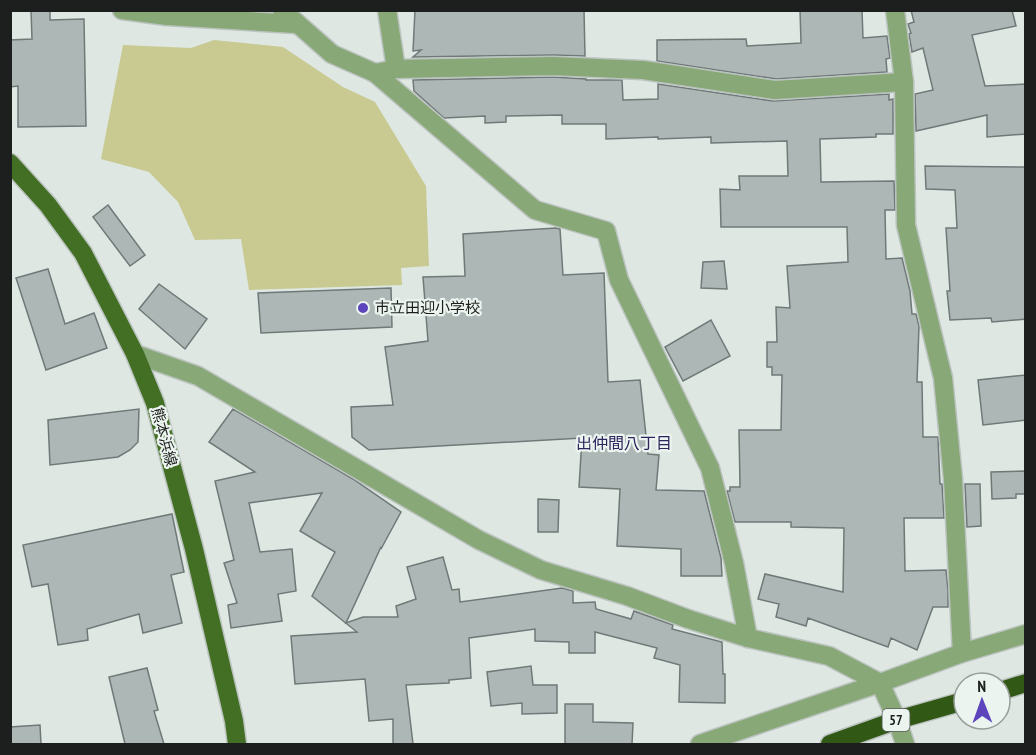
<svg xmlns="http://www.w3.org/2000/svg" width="1036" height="755" viewBox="0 0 1036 755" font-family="'PT Sans Narrow','Noto Sans JP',sans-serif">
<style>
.green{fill:#c9ca91}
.building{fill:#adb7b6;stroke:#6f7978;stroke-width:1.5}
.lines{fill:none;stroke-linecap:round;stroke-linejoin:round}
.minor-casing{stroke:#bbc3bf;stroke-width:21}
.major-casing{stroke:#bbc3bf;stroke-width:21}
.highway-casing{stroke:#bbc3bf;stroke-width:21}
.minor{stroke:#88a877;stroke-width:18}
.major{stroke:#426f23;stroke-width:18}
.highway{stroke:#325816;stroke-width:18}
.poi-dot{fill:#5b44bc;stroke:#ebf4ef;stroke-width:2}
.labels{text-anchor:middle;stroke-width:4.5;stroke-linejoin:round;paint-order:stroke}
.shield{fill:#ebf4ef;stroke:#5a5f5c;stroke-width:1.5}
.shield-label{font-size:14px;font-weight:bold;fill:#1c1f1d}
.poi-label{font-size:15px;fill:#1c1f1d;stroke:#ebf4ef;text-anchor:start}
.street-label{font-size:15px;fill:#1c1f1d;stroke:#ebf4ef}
.neighbourhood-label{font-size:16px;fill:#2e245e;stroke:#ebf4ef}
</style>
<rect width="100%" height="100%" fill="#dee7e2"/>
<path class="green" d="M214,40l69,7 60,40 32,15 51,84 3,80 -28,2 1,17 -153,5 -8,-51 -46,1 -17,-38 -29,-30 -48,-13 22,-114 68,3z"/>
<g class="building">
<path d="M31,10h19v10l34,-1 2,107 -68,1v-41l-8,1v-47l22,-1z"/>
<path d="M415,10h169l1,46 -32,-1 -140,2 8,-7 -8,1z"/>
<path d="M800,10h62l1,28 24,-2 3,22 -4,1 1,13 -111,7 -119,-18v-21l89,-1 1,7 54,-3z"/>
<path d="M911,10h101l4,16 -44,9 13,51 41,-2v50l-39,3v-22l-71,16 -1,-37 18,-4 -10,-42 -11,4 -3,-18 2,-1 -3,-9 6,-2z"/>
<path d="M553,77l33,2v1h36l1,20 35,-1v-15l115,17 116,-7v6l4,-1v35h-17v3l-56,2 1,43 73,-1 1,29h-10l1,49 16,-1 8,33 2,23h4l3,12 -2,56h5l1,55h15l2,47h2l2,34h-40l1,53 41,-1 2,20v17h-15l-16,43 -26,-12 -3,9 -80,-29 -2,8 -30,-9 3,-13 -21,-5 7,-25 78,18 1,-64 -53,-1v-5h-56l-8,-31h3v-4h10l-1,-57h42l1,-55h-10v-8h-5v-25h10l-1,-35 14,1 -3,-42 61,-4 -1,-35h-126l-1,-38 20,1 -1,-14h49l-1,-35 -76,2v-6l-53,2v-2l-52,2v-15h-44v-9l-56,1v6l-21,1v-7l-41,2 -30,-27 -1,-11z"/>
<path d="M925,166l101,1v152l-34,3 -1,-4 -41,2 -3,-29h3l-4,-63h11l-2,-38 -29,-1z"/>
<path d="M108,205l37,50 -15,11 -37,-49z"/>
<path d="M556,228l4,1 3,46 41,-2 4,109 32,-2 8,74 11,1 -3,35 48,1 17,67 1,18h-41v-27l-64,-3 3,-57 -41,-2 3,-49 -213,12 -17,-13 -1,-30 42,-2 -8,-58 43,-6 -5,-64 42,-1 -2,-42z"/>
<path d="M724,261l3,28 -26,-1 2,-26z"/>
<path d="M48,269l17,55 29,-11 13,35 -61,22 -30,-92z"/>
<path d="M159,284l48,35 -22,30 -46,-40z"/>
<path d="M391,288l1,39 -131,6 -3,-40z"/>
<path d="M711,320l19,36 -47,25 -18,-34z"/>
<path d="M1026,375v45l-43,5 -5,-45z"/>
<path d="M139,409l-1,33 -8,8 -12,7 -68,8 -2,-45z"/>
<path d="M233,409l120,70 48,33 -20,37v-2l-35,76 17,-6h35l-2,-11 20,-7 -9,-32 36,-10 9,33 7,-1 1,13 102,-14 11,3v12l22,-1 1,7 35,10 3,-8 39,14 -1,4 50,13 1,32h2v29l-46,-1 1,-37 -26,-7 3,-10 -62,-16v21h-26v-11l-34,-1v-12l-66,9 2,40 -22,2v3l-43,2 7,59h-20v-25l-24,2 -4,-42 -70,5 -4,-48 66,-4 -45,-36 23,-44 -35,-21 22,-38 -73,10 11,49 32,-3 4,42 -18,3 4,27 -51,7 -3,-23 9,-2 -13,-40 10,-3 -19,-79 40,-9 -46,-30z"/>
<path d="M1026,471v23h-10v4l-24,1 -1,-27z"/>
<path d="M965,484h15l1,42 -14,1z"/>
<path d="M538,499l21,1 -1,32h-20z"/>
<path d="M172,514l12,58 -13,3 11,48 -39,10 -4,-19 -52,15 1,11 -30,5 -10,-61 -16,3 -9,-42z"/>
<path d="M531,666l2,19h24v28l-35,1v-11l-31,3 -4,-34z"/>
<path d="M147,668l11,42 -4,1 10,33h-39l-16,-67z"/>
<path d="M565,704h28v18l40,1 -1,21h-67z"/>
<path d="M40,725l1,19h-31v-17z"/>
</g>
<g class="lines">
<g class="minor-casing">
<g id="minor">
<path d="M122,10l45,6 129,8"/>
<path d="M282,10l50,44 43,19 160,137 71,21 13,49 91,188 24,95 14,75"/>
<path d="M387,10l9,59"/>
<path d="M895,10l9,72 2,143 37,153 10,101 9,174"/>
<path d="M375,73l21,-4 157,-3 90,4 132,20 129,-8"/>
<path d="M135,354l63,22 281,164 62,30 86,26 61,23 60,19 81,18 51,27 17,37 8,24"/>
<path d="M700,744l180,-61 82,-30 64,-19"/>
</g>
</g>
<g class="major-casing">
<path id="major" d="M10,163l38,42 35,48 52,101 20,49 39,146 40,172 3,23"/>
</g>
<g class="highway-casing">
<g id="highway">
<path d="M1000,691l26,-8"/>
<path d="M830,744l67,-24 67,-19"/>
</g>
</g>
<use href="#minor" class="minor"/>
<use href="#major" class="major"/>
<use href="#highway" class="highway"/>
</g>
<circle class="poi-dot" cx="363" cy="308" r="6"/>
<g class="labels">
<rect class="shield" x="882.5" y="709" width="27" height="22" rx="4.5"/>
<g class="shield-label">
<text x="896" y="725">57</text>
</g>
<g class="poi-label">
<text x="375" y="313">市立田迎小学校</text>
</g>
<g class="street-label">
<text transform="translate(164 437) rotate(75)" y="5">熊本浜線</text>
</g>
<g class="neighbourhood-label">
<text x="624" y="449">出仲間八丁目</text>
</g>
</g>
<rect width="1036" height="755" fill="none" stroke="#1c1f1d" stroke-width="24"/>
<g transform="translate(982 701) rotate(359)"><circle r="28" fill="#ebf4ef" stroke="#989f9b" stroke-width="1.5"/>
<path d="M0-4.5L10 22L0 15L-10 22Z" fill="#5b44bc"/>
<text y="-9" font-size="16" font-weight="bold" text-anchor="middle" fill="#1c1f1d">N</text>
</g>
</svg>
